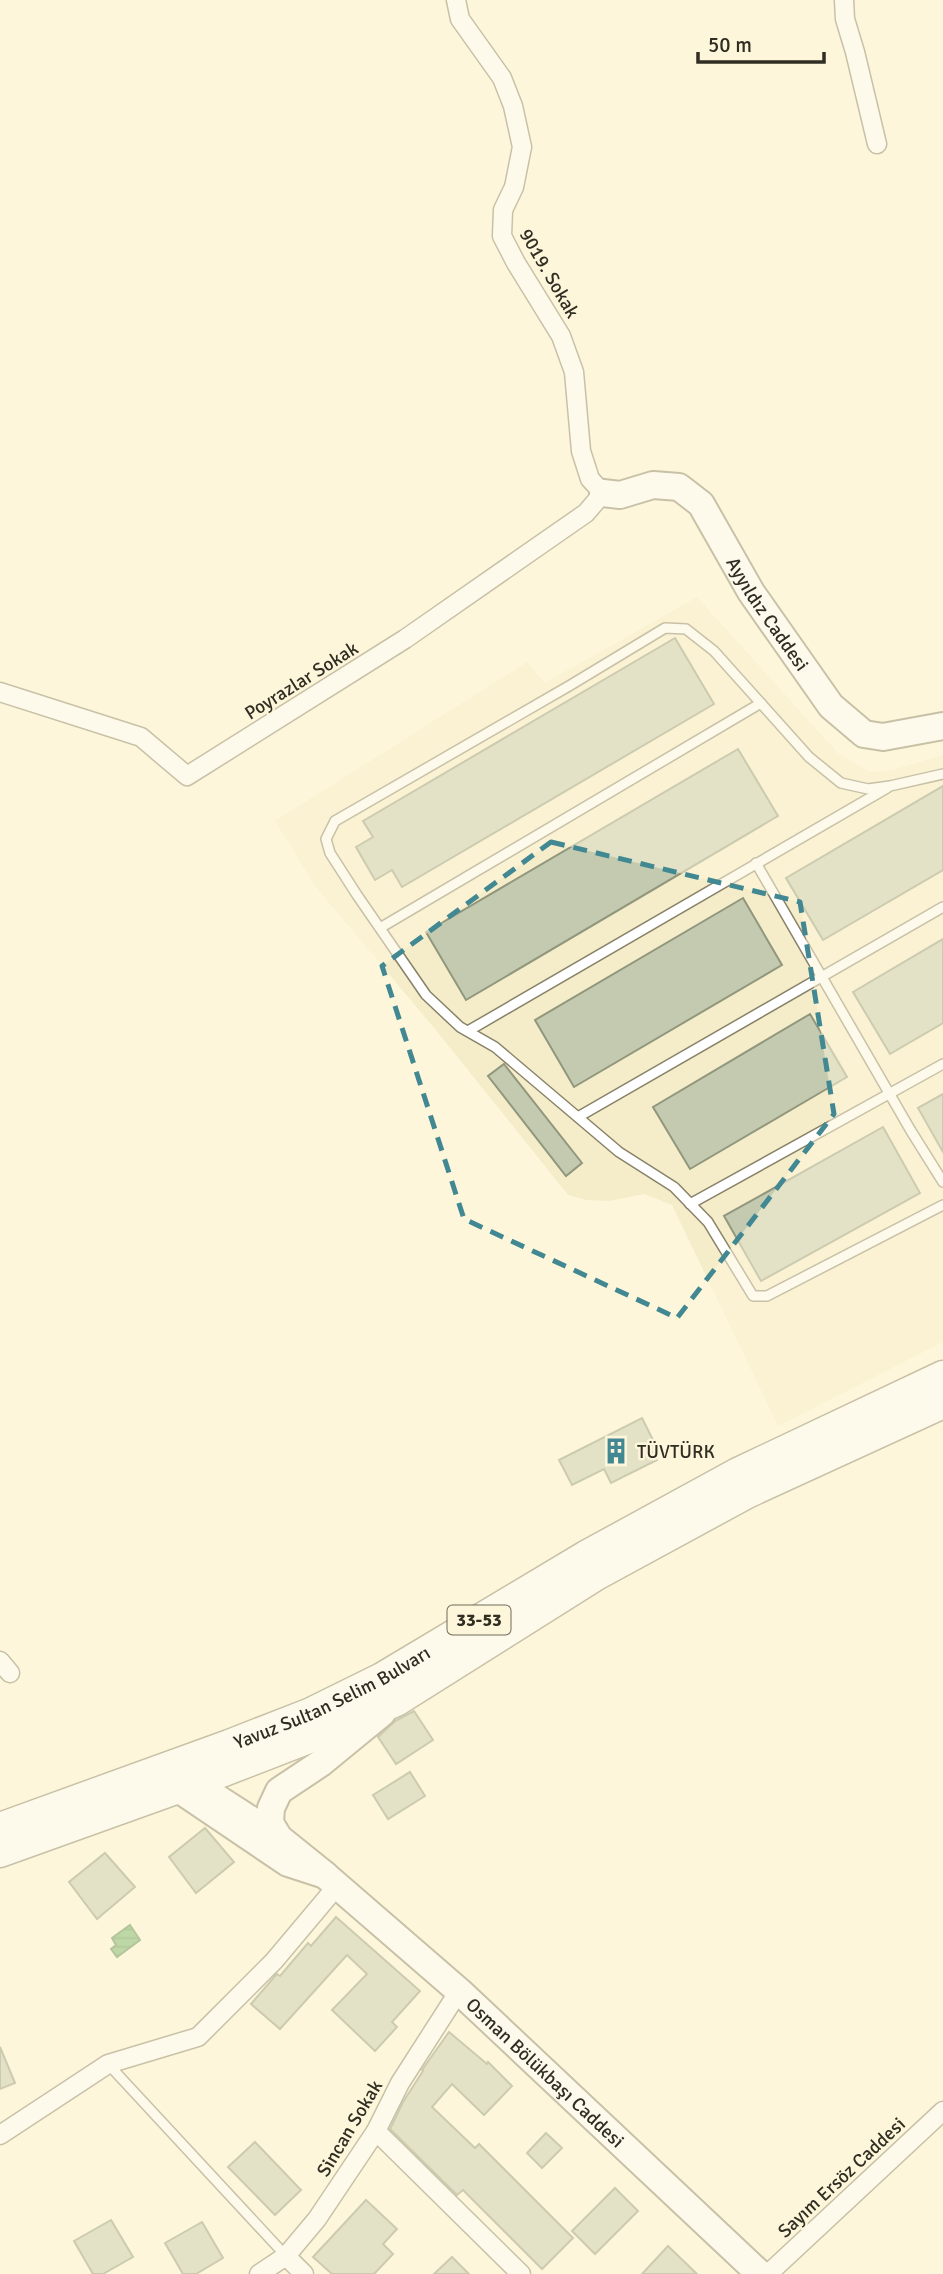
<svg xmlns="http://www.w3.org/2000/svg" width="943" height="2274" viewBox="0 0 943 2274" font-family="Signika,sans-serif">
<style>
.built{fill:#f5edc9}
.water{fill:url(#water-rules);stroke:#5c8a50;stroke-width:2}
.building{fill:#c3caaf;stroke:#91977d;stroke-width:2}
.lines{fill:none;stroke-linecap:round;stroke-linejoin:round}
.lane-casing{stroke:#888269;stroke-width:12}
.street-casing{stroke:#888269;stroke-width:21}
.secondary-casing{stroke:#888269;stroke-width:30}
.primary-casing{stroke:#888269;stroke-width:33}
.lane{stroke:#fff;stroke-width:9}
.street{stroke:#fff;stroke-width:18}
.secondary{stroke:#fff;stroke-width:26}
.primary{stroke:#fff;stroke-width:30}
.marked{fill:none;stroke:#428892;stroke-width:5;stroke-dasharray:14 9;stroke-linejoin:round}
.labels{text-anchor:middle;stroke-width:5;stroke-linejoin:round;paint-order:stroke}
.shield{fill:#fdf6da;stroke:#6e6a5a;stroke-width:2}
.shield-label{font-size:18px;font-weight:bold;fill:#302e23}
.street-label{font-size:19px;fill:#302e23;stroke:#fdf6da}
.poi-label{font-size:19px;fill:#302e23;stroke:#fdf6da;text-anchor:start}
</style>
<defs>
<pattern id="water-rules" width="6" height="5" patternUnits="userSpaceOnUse" patternTransform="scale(1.75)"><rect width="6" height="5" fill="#6fb264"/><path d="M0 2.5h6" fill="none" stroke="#5c9152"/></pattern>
</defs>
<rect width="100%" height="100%" fill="#fdf6da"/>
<path class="built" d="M697,597l141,156 32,19 22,-2 51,-15v587l-165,84 -106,-221 -28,-11 -35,7 -23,-1 -18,-5 -133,-166 -120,-143 -40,-65 252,-159 18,21z"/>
<path class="water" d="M130,1925l10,15 -23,17 -6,-8 5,-4 -4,-7z"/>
<g class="building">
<path d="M675,638l39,66 -312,183 -10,-17 -17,10 -19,-33 17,-10 -10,-16z"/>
<path d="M738,749l40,67 -312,184 -40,-68z"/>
<path d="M943,786v84l-120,70 -37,-62z"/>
<path d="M743,898l39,67 -208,122 -39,-67z"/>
<path d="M943,939v84l-53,31 -37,-62z"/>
<path d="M810,1014l37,63 -157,92 -37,-62z"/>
<path d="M504,1064l78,99 -16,13 -78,-100z"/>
<path d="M943,1094v58l-25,-44z"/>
<path d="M883,1127l37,66 -159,88 -37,-65z"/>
<path d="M642,1418l16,32 -5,2 4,8 -46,23 -7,-14 -32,16 -13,-25z"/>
<path d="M414,1711l19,29 -37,24 -18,-27 17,-16z"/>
<path d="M410,1772l15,24 -37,23 -15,-24z"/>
<path d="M205,1828l29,34 -38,31 -27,-36z"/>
<path d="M105,1853l30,34 -38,32 -28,-37z"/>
<path d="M336,1917l84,74 -28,31 5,5 -22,24 -43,-41 35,-36 -20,-19 -67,74 -29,-25 25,-29 1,-1 3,2 28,-33 3,3z"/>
<path d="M449,2032l38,32 1,-2 24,24 -28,29 -32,-31 -20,23 43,41 4,-4 94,94 -31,31 -79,-79 -6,5 -67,-66 13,-27 20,-31 -1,-1z"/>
<path d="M0,2047l15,36 -15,6z"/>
<path d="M546,2133l16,15 -20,20 -15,-15z"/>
<path d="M255,2142l46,48 -26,25 -47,-48z"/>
<path d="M615,2188l23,23 -43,43 -23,-23z"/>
<path d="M366,2200l31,29 -14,15 10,10 -19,20h-42l-19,-17z"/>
<path d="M111,2220l22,37 -30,17h-10l-19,-33z"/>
<path d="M202,2222l21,36 -27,16h-13l-18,-31z"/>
<path d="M668,2246l29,28h-55z"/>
<path d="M452,2257l17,17h-35z"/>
</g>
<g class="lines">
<g class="lane-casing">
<g id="lane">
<path d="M943,774l-53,12 -22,3 -27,-6 -32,-26 -95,-106 -28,-22 -21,-1 -96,58 -234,135 -9,18 4,14 27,42 69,100 34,32 35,20 124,105 55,35 34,35 45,74h14l176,-91"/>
<path d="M756,863l155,268 32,51"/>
<path d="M380,928l381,-225"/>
<path d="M468,1031l419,-243"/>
<path d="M578,1117l365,-210"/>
<path d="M690,1204l253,-140"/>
<path d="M108,2064l178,192"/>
</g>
</g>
<g class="street-casing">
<g id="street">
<path d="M844,0l1,19 10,33 22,92"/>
<path d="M0,692l141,45 46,39 218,-137 181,-126 17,-20 -13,-14 -9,-28 -7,-79 -13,-36 -45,-73 -14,-27 1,-26 11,-23 8,-40 -9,-41 -11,-28 -42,-59 -4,-19"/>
<path d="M0,1661l10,12"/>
<path d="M376,2131l145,143"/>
<path d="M0,2135l108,-71 90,-27 76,-76 63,-75"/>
<path d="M286,2256l18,18"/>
<path d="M259,2274l27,-18 31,-37 59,-88 24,-48 59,-92"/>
<path d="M768,2274l175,-163"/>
</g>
</g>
<g class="secondary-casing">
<g id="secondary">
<path id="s1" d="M603,493l17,2 33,-10 26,2 22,17 50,88 80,114 33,28 19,3 60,-11"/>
<path d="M177,1788l111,75 37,12 -46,-37 -65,-42 -16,-15"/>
<path d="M279,1838l-9,-15 1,-15 8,-17 42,-28 61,-50"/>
<path id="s2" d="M325,1875l134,116 301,283"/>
</g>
</g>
<g class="primary-casing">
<g id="primary">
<path id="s3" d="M0,1828l229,-83 82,-32 71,-35 204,-122 152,-83 205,-97"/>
<path d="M0,1852l198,-71 124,-48 74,-32 200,-126 151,-82 196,-90"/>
</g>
</g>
<use href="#lane" class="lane"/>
<use href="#street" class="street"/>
<use href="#secondary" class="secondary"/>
<use href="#primary" class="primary"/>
</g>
<path d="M0 0H943V2274H0ZM551,842l249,60 34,212 -157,204 -213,-99 -82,-253z" fill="#fdf6da" fill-opacity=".55" fill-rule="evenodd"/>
<path class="marked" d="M551,842l249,60 34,212 -157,204 -213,-99 -82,-253z"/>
<defs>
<g id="building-bare" transform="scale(2.1)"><path d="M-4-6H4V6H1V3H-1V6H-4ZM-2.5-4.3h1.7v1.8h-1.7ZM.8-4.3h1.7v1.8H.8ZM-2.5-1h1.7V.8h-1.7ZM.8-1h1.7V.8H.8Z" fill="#428892" stroke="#fdf6da" stroke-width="2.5" paint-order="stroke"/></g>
</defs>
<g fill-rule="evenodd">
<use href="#building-bare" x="616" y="1451"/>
</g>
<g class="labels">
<rect class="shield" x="447.5" y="1605.5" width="63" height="29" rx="5"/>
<g class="shield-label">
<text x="479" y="1626">33-53</text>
</g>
<g class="street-label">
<text transform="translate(550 273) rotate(60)" y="7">9019. Sokak</text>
<text dy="7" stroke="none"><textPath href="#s1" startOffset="234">Ayyıldız Caddesi</textPath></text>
<text transform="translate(301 680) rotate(-32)" y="7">Poyrazlar Sokak</text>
<text dy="7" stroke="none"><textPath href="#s3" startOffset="357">Yavuz Sultan Selim Bulvarı</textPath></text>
<text dy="7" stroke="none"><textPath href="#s2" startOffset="296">Osman Bölükbaşı Caddesi</textPath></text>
<text transform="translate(349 2128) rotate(-59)" y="7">Sincan Sokak</text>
<text transform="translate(841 2177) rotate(-43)" y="7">Sayım Ersöz Caddesi</text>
</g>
<g class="poi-label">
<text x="637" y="1458">TÜVTÜRK</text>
</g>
</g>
<path d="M698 52v10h126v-10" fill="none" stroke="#302e23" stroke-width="3.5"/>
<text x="708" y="52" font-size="21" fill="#302e23" stroke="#fdf6da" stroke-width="5" paint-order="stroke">50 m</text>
</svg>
